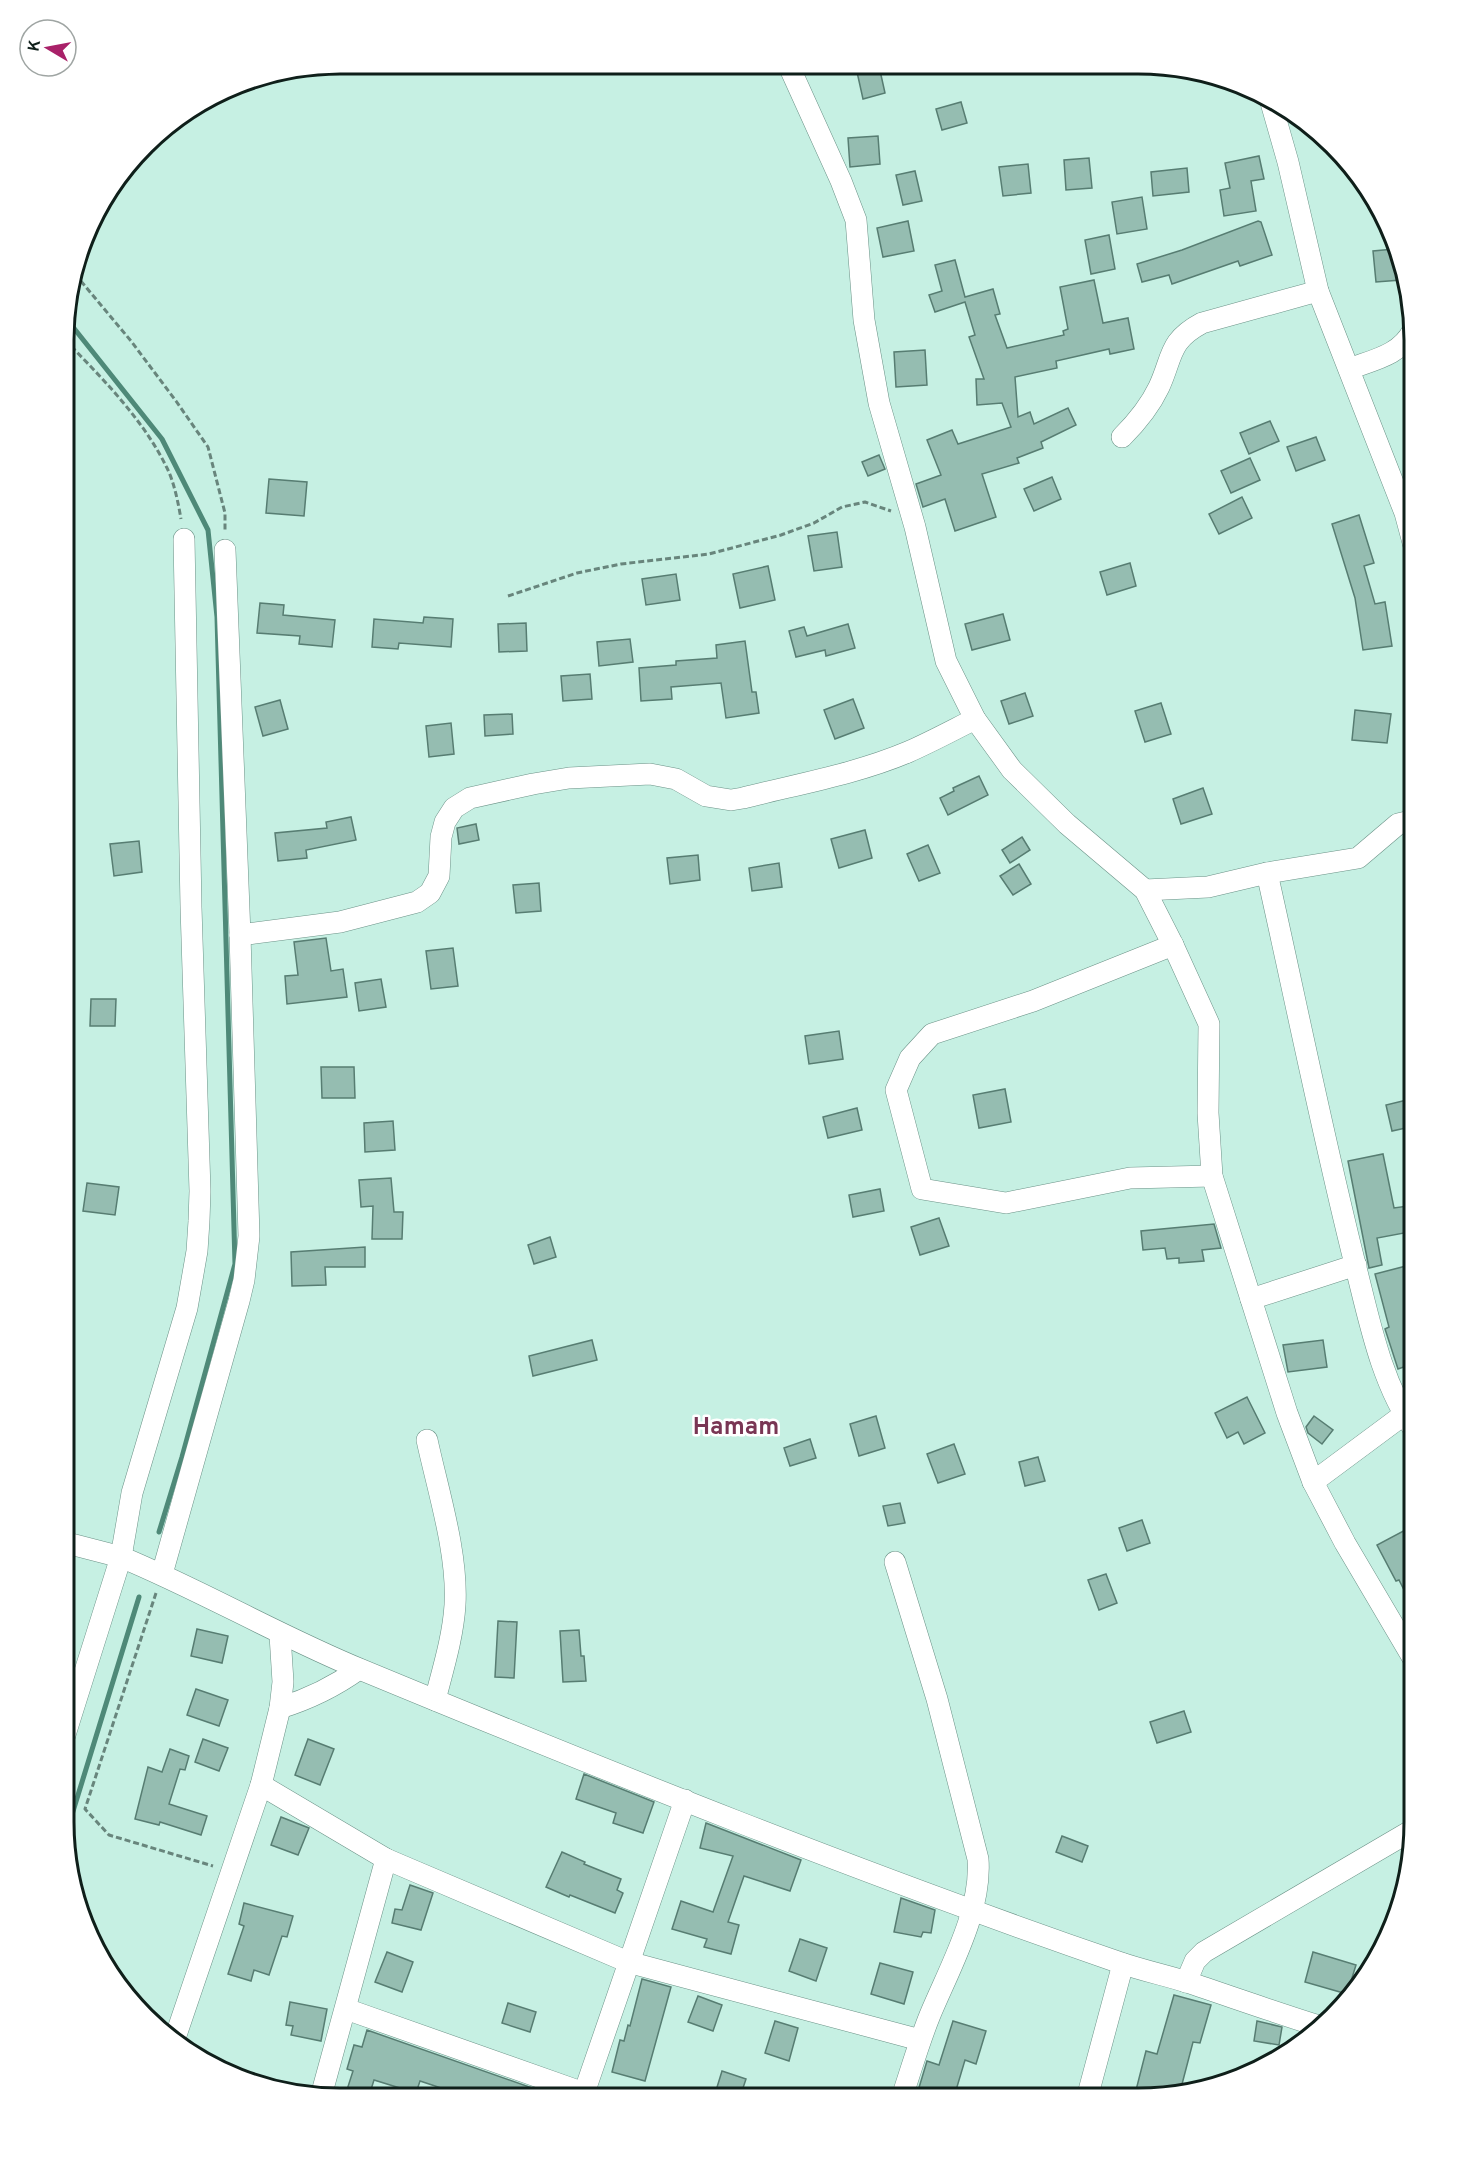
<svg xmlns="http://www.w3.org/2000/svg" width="1478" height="2161" viewBox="0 0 1478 2161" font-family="Overpass,sans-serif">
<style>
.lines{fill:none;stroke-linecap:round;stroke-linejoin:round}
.stream{stroke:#4e8978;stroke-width:5}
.building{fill:#95bdb1;stroke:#577d72;stroke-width:1.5}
.minor-casing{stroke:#6b9287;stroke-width:22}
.path{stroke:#68857c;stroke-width:3;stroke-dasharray:6 3;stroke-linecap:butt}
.minor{stroke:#fff;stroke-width:21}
.labels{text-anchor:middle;stroke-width:5;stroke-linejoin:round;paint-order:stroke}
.district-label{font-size:24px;font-weight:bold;fill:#793654;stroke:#fff}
.rim{fill:none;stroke:#0f1f1a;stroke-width:3}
</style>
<rect width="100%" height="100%" fill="#c6f0e3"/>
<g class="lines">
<g class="stream">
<path d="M65,317l97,122 46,91 9,87 18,647 -53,193 -23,75"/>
<path d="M66,1834l73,-237"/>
</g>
</g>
<g class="building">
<path d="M879,66l6,27 -22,6 -6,-27z"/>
<path d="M961,102l6,21 -25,7 -6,-21z"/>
<path d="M878,136l2,28 -30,3 -2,-29z"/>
<path d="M1259,156l5,23 -13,2 5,30 -32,5 -4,-26 10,-2 -5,-25z"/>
<path d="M1089,158l3,30 -26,2 -2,-30z"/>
<path d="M1028,164l3,29 -28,3 -4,-29z"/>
<path d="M1187,168l2,24 -36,4 -2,-24z"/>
<path d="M915,171l7,30 -19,4 -7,-30z"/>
<path d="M1142,197l5,32 -30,5 -5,-32z"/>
<path d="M908,221l6,30 -31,6 -6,-29z"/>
<path d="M1258,221l3,1 11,33 -32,11 -2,-5 -66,23 -3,-9 -27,7 -5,-18 45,-14z"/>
<path d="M1109,235l6,34 -24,5 -6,-34z"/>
<path d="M1394,249l7,31 -25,2 -3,-31z"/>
<path d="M955,260l10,37 28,-8 7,25 -5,1 12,33 57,-13 -1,-4 5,-2 -8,-42 34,-7 9,43 25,-5 6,31 -24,5 -1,-5 -53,12 1,7 -42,9 3,40 12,-5 4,12 34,-16 8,17 -35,17 2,6 -26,10 2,5 -37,11 14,43 -41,14 -10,-32 -22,8 -7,-23 25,-9 -14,-35 25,-10 6,14 53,-17 -9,-24 -25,2 -1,-26h8l-15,-42 6,-2 -10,-33 -30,10 -6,-17 13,-4 -7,-26z"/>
<path d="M925,350l2,35 -31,2 -2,-35z"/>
<path d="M1270,421l9,20 -30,13 -9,-21z"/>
<path d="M1316,437l9,23 -29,11 -9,-24z"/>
<path d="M879,455l6,14 -17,7 -6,-14z"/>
<path d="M1250,458l10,22 -29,13 -10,-22z"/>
<path d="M1052,477l9,22 -27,12 -10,-22z"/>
<path d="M269,479l38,3 -3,34 -38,-3z"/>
<path d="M1242,497l10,21 -33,16 -10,-20z"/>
<path d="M1359,515l15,48 -10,3 11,38 10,-2 7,44 -29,4 -8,-52 -23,-74z"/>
<path d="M837,532l5,35 -28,4 -6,-35z"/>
<path d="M1130,563l6,23 -29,9 -7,-23z"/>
<path d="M768,566l7,34 -35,8 -7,-34z"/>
<path d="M676,574l4,26 -34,5 -4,-26z"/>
<path d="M260,603l24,2 -1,10 52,5 -3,27 -33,-3 1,-8 -43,-3z"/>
<path d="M1003,614l7,26 -38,10 -7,-26z"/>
<path d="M424,617l29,2 -2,28 -52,-4 -1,6 -26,-2 2,-28 49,4z"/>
<path d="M526,623l1,28 -28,1 -1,-28z"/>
<path d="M848,624l7,24 -29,8 -1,-6 -29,7 -7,-26 15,-4 3,9z"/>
<path d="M630,639l3,23 -34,4 -2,-24z"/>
<path d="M745,641l7,51h4l3,21 -33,5 -5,-35 -50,4 1,12 -31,2 -2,-33 37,-3v-4l41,-3 -1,-13z"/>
<path d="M590,674l2,25 -29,2 -2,-25z"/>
<path d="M1025,693l8,23 -24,8 -8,-23z"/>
<path d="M853,699l11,29 -29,11 -11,-29z"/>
<path d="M280,700l8,29 -25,7 -8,-29z"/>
<path d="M1161,703l10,31 -26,8 -10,-31z"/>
<path d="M1355,710l36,4 -4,29 -35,-3z"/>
<path d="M512,714l1,20 -28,2 -1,-21z"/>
<path d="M451,723l3,31 -25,3 -3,-31z"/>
<path d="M979,776l9,19 -40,20 -8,-17 14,-7 -1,-3z"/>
<path d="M1203,788l9,26 -31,10 -8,-25z"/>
<path d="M351,817l5,23 -50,10 1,8 -29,3 -3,-28 52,-5 -1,-6z"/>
<path d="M476,824l3,16 -20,4 -2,-16z"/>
<path d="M865,830l7,28 -33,10 -8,-29z"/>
<path d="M1022,837l8,13 -20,13 -8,-13z"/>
<path d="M139,841l3,31 -28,4 -4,-32z"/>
<path d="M928,845l12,28 -21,8 -12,-27z"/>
<path d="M698,855l2,25 -30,4 -3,-26z"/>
<path d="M779,863l3,24 -30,4 -3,-23z"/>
<path d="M1019,864l12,20 -18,11 -13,-19z"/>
<path d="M539,883l2,28 -25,2 -3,-28z"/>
<path d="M326,938l5,33 12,-2 4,28 -60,7 -2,-28 13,-1 -4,-33z"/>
<path d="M453,948l5,38 -27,3 -5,-38z"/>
<path d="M381,979l5,28 -27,4 -4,-28z"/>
<path d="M91,999h25l-1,27h-25z"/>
<path d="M839,1031l4,28 -34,5 -4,-28z"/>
<path d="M321,1067h33l1,31h-33z"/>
<path d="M1005,1089l6,33 -32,6 -6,-33z"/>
<path d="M1415,1098v28l-23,5 -6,-26z"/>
<path d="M857,1108l5,22 -34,8 -5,-21z"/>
<path d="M393,1121l2,29 -30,2 -1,-29z"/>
<path d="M1383,1154l11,54 21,-3v26l-38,7 5,27 -13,3 -21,-107z"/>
<path d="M391,1178l3,34h9l-1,27h-30l1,-33 -12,1 -2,-27z"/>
<path d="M87,1183l32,4 -4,28 -32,-4z"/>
<path d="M880,1189l4,22 -31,6 -4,-22z"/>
<path d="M939,1218l10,28 -29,9 -9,-28z"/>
<path d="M1214,1224l7,24 -19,2 2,11 -25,2v-5l-12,1 -2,-11 -22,2 -2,-19z"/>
<path d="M550,1237l6,20 -22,7 -6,-19z"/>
<path d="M365,1247v20h-40l1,18 -34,1 -1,-34z"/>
<path d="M1410,1265l5,18v17l-8,2 8,22v39l-17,6 -13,-40 4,-2 -14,-53z"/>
<path d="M592,1340l5,20 -64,16 -4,-20z"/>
<path d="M1323,1340l4,27 -39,5 -5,-27z"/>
<path d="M1247,1397l18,36 -21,11 -6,-12 -11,6 -12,-25z"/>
<path d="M876,1416l9,32 -26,8 -9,-32z"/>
<path d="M1314,1416l19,14 -11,14 -14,-11 -2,-6z"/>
<path d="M810,1439l6,19 -26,8 -6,-18z"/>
<path d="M954,1444l11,30 -27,9 -11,-29z"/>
<path d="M1038,1457l7,24 -20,5 -6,-24z"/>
<path d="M900,1503l5,20 -17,3 -5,-20z"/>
<path d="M1142,1520l8,23 -23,8 -8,-23z"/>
<path d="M1409,1528l5,11v71l-15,-30 -3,1 -19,-36z"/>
<path d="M1106,1574l11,29 -18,7 -11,-30z"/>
<path d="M498,1621l19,1 -3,56 -19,-1z"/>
<path d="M197,1629l31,7 -6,27 -31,-7z"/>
<path d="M579,1630l2,26h3l2,25 -23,1 -3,-51z"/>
<path d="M196,1689l32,11 -9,26 -32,-11z"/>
<path d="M1184,1711l7,21 -34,11 -7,-21z"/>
<path d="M203,1739l25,9 -9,23 -24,-9z"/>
<path d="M308,1739l26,10 -14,36 -25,-10z"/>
<path d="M170,1749l19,7 -4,14 -5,-1 -11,35 38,12 -6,19 -41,-13 -1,3 -24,-6 13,-52 14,5z"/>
<path d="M584,1774l70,28 -11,31 -30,-10 3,-10 -40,-14z"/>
<path d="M281,1817l28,11 -11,27 -27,-10z"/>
<path d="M706,1823l95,37 -11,31 -46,-15 -16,46 11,3 -8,29 -27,-7 3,-8 -35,-10 9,-28 32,11 20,-56 -33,-8z"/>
<path d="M1062,1836l26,10 -6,16 -26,-10z"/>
<path d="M562,1852l23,10 -1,2 37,15 -4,11 6,3 -8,20 -45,-18 -1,2 -23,-10z"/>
<path d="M410,1885l23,8 -12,37 -29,-7 3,-14 7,1z"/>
<path d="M901,1898l34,12 -4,23 -8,-1 -2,5 -27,-5z"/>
<path d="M244,1903l49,13 -6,21 -5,-1 -13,39 -15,-5 -3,11 -23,-7 16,-48 -5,-2z"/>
<path d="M800,1939l27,9 -11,33 -27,-10z"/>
<path d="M387,1952l26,10 -11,30 -27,-10z"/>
<path d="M1313,1952l43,13 -9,29 -42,-12z"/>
<path d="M880,1963l33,9 -9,32 -33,-10z"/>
<path d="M642,1979l29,8 -26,94 -33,-9 8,-32 4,1 4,-16 2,1z"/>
<path d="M1174,1995l37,10 -11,38 -7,-1 -12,46 -47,10 12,-47 11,3z"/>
<path d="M698,1996l24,9 -9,26 -25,-9z"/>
<path d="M290,2002l37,7 -6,32 -30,-6 2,-9 -7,-1z"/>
<path d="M508,2003l28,9 -6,20 -28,-9z"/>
<path d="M775,2021l23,7 -9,33 -24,-8z"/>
<path d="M953,2021l33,10 -10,33 -11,-4 -11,37h-14l-22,-6 9,-30 12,4z"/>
<path d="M1257,2021l25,6 -3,18 -25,-4z"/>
<path d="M367,2030l188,66h-90l-45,-15 -4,12 -42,-13 -5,16h-24l8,-25 -6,-2 7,-24 8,2z"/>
<path d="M722,2071l24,8 -6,18h-26z"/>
</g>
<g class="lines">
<g class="minor-casing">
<g id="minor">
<path d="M788,64l53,117 15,39 8,100 15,83 36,124 31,134 29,58 37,51 55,54 78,66 28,55 36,79 -1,89 4,63 75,237 26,69 32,61 69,117"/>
<path d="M1270,99l18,63 30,129 87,222 10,37"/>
<path d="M1349,369c24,-9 52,-14 64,-39"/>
<path d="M1122,437c15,-15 28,-31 37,-50 14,-30 9,-46 43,-64l116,-32"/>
<path d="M1267,873c29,129 55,259 87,387 15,58 26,121 61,171"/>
<path d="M1145,890l63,-3 59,-14 91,-15 40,-34 17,-4"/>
<path d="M240,935l100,-13 77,-20 13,-9 9,-17 2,-39 4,-15 9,-14 16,-10 63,-14 36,-6 81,-4 26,5 30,17 25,4 12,-2c55,-14 113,-24 165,-46 23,-10 45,-22 67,-33"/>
<path d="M1173,945l-140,56 -101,33 -22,24 -14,32 26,99 84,14 124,-25 82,-2"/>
<path d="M1251,1299l105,-34"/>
<path d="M427,1440c11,51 31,113 28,165 -2,32 -12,64 -20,95"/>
<path d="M1313,1482l101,-75"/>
<path d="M63,1542l58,15 11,-64 55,-185 10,-57 2,-30 1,-30 -9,-284 -7,-368"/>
<path d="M895,1562l42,137 41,160c4,52 -28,108 -48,156 -11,27 -19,55 -28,82"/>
<path d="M162,1574l77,-273 5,-21 5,-44 -9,-301 -15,-385"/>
<path d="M280,1708c29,-9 54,-21 79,-39"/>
<path d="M63,1741l58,-184c82,34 158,79 241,113 249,103 501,204 756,292 23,8 46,13 69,20 45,15 90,31 135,45"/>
<path d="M261,1785l125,74 242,103 292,78"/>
<path d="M1186,1982l9,-21 9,-9 210,-123"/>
<path d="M346,2009l238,84"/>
<path d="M174,2041l87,-256 19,-77 3,-26 -3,-47"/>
<path d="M321,2096l65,-237"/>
<path d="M583,2096l102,-296"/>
<path d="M1087,2098l36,-134"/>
</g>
</g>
<g class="path">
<path d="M75,274l56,67 45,60 32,46 17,66v18"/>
<path d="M65,340c37,38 77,78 101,126 8,15 12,36 15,53"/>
<path d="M508,596l69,-23 44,-9 88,-10 72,-19 33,-12 28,-16 23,-5 26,9"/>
<path d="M156,1593l-71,216 24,26 104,31"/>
</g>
<use href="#minor" class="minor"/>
</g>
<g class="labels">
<g class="district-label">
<text x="736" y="1434">Hamam</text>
</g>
</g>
<path d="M0 0H1478V2161H0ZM340 74H1138A266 266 0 0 1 1404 340V1822A266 266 0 0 1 1138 2088H340A266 266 0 0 1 74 1822V340A266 266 0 0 1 340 74Z" fill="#fff" fill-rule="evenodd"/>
<path class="rim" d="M340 74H1138A266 266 0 0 1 1404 340V1822A266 266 0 0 1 1138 2088H340A266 266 0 0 1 74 1822V340A266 266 0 0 1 340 74Z"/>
<g transform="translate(48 48) rotate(280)"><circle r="28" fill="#ffffff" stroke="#9fa5a3" stroke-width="1.5"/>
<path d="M0-4.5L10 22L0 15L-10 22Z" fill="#a92169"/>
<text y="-9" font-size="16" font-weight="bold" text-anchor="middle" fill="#0f1f1a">K</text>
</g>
</svg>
